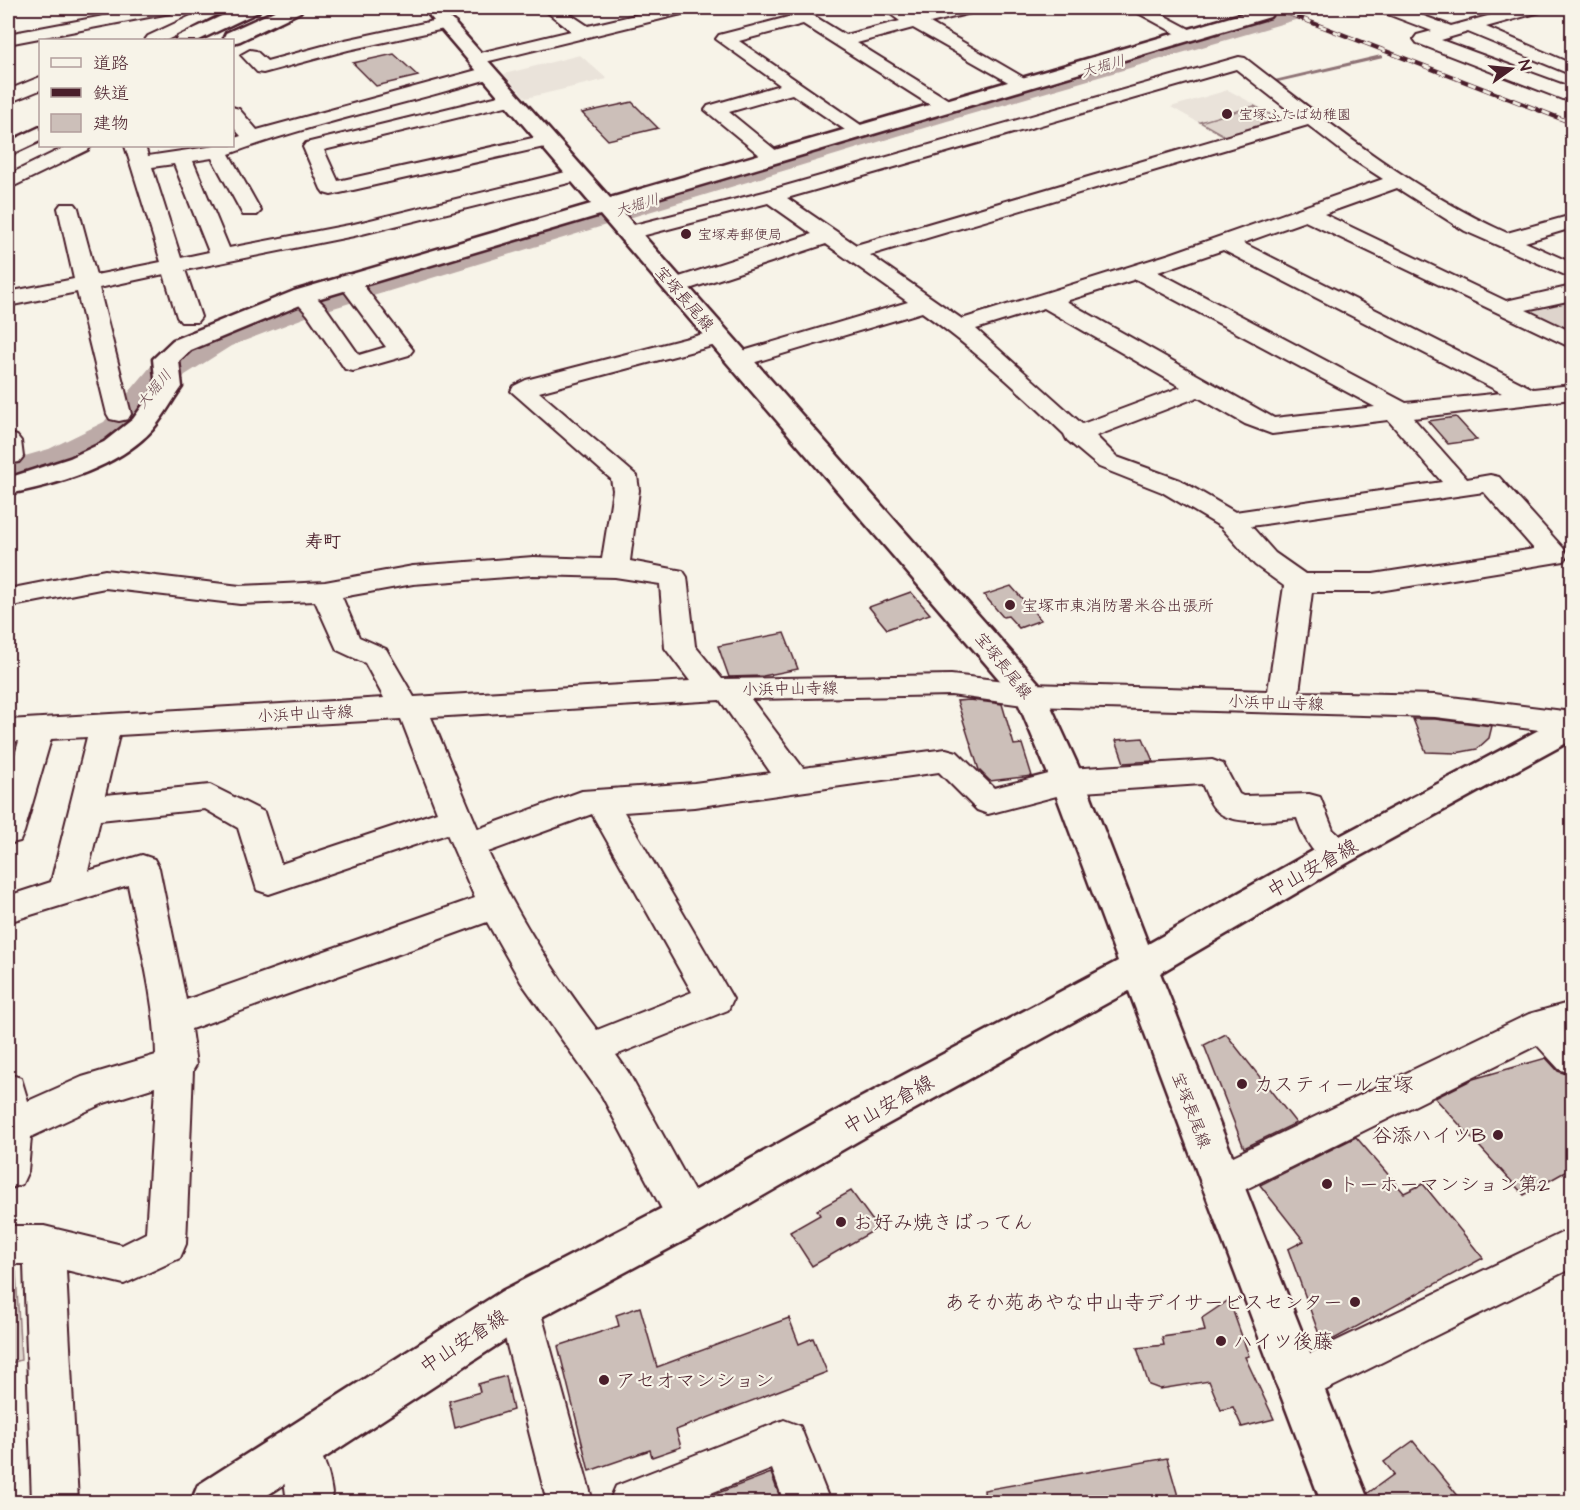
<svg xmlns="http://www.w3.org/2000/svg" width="1580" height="1510" viewBox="0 0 1580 1510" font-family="'Architects Daughter','Klee One',sans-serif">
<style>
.built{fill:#eae3da}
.green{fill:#ded4cc;stroke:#947a7c;stroke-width:1.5}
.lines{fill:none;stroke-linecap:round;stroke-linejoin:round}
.stream{fill:#8e7275;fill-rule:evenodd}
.river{fill:#bcaaa7;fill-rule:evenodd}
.building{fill:#ccbfb9;stroke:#4a1f2b;stroke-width:1.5}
.minor-casing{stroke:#4a1f2b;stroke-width:4}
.tertiary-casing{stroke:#4a1f2b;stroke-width:5}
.motorway-casing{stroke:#4a1f2b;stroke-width:5}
.minor{fill:#f7f3e8;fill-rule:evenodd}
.tertiary{fill:#f7f3e8;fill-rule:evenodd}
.motorway{fill:#f7f3e8;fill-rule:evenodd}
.rail-casing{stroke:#4a1f2b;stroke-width:4.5}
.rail{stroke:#f7f3e8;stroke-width:3;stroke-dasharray:8;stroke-linecap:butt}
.poi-dot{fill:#4a1f2b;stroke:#f7f3e8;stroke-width:2}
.labels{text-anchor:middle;stroke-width:4.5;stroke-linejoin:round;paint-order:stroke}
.far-poi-label{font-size:14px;fill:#4a1f2b;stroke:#f7f3e8;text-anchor:start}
.far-water-label{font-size:15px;font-style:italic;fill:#6c4950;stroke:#f7f3e8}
.street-label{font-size:16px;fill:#4a1f2b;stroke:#f7f3e8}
.poi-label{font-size:16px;fill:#4a1f2b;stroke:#f7f3e8;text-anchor:start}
.neighbourhood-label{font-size:18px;font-weight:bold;fill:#4a1f2b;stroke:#f7f3e8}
.near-street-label{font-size:20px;fill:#4a1f2b;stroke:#f7f3e8}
.near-poi-label{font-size:20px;fill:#4a1f2b;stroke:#f7f3e8;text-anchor:start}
</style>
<rect width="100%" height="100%" fill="#f7f3e8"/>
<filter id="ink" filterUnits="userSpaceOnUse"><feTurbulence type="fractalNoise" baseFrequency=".0167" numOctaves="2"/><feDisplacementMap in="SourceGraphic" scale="12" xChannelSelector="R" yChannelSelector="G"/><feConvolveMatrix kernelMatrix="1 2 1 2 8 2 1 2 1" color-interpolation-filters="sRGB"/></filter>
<g filter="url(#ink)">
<g class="built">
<path d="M580,55l27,24 -81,19 -22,-24z"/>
<path d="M1228,90l56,30 -58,18 -55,-31z"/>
</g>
<g class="green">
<path d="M1254,106l25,13 -54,17 -25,-14z"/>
<path d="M1572,299v36l-51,-25z"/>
<path d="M16,1272l5,88 -13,4v-89z"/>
</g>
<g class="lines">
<path class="stream" d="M1381,55l2,1v2l-114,26 -3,-2z"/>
<path class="river" d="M1276,8h44l-4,6 -369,107 -633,193 -83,32 -46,29 -51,65 -55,27 -71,21v-27l41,-12 55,-27 53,-63 46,-29 85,-32 637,-191z"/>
</g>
<g class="building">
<path d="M394,54l24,22 -42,10 -23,-23z"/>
<path d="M632,102l26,26 -50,12 -26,-27z"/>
<path d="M1456,417l21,23 -29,4 -20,-23z"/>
<path d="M1011,586l30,34 -22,8 -11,-12 -5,1 -19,-22z"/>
<path d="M911,592l19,22 -43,15 -18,-22z"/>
<path d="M784,633l14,36 -35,7 -34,1 -11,-31z"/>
<path d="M970,700l32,4 12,41 8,-1 10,32 -42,5 -11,-11 -22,-69z"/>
<path d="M1413,719h22l57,7 -3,12 -12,11 -21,4 -30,-1z"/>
<path d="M1143,738l10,23 -29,2 -8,-23z"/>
<path d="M1226,1034l70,89 -52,25 -40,-103z"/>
<path d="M1546,1058l12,13 14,5v92l-48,27 -89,-97 38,-19z"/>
<path d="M1356,1137l48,56 19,-9 60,74 -160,87 -35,-96 16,-8 -44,-56z"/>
<path d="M851,1191l27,37 -66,38 -22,-34 30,-17 -3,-5z"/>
<path d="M1229,1300l20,56 -4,1 29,62 -32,8 -9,-20 -12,3 -12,-29 -49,8 -11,-4 -12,-37 27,-3 -2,-8 43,-6 -3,-13z"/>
<path d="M640,1307l17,60 132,-49 10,26 14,-6 14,34 -151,58 5,17 -29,10 -2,-7 -61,21 -31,-125 61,-20 -3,-11z"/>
<path d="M506,1376l7,34 -58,18 -6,-27 31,-9 -2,-8z"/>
<path d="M1413,1441l51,62h-93l-3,-10 26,-19 -10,-12z"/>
<path d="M1167,1458l13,45h-195l-1,-13z"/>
<path d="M771,1473l11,30h-85v-2z"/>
</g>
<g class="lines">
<g class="minor-casing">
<g id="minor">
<path d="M146,8h33l-9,5 -162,31v-10z"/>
<path d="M208,8h22l-63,32h-22l3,-4z"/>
<path d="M542,8h19l27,18 77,-18h28l-3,4 -213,52 -6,-1 -3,-4 3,-4 100,-24z"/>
<path d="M782,8h19l44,27 55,-14 -18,-13h20l16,8 33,-8h26l-2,4 -45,11 103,60 -2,4h-14l-104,-59 -56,15 95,59 3,4 -3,4h-14l-135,-86 -64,17 132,91 -3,4h-14l-62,-42 -63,18 55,45 -3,4h-14l-62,-51 3,-4 72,-21 -64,-46 3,-4 73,-19z"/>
<path d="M1129,8h21l49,26 -9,5 -6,-1z"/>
<path d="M1380,8h22l49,18 66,-18h25l-2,4 -54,15 86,37v11l-104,-43 -27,8 131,48v12l-10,-1 -145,-56 -3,-4 3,-4 15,-4 -50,-19z"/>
<path d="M447,18l9,5 -3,4 -105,23 -85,23 -6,-1 -16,-17 9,-5 6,1 11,10 78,-21z"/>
<path d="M1239,57l6,1c83,64 166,132 262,175l65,-18v13l-47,14 47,21v15l-107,-47 -68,-43 -73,26 182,87 66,-15v14l-46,10 46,22v16l-267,-127 -62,22 290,146 39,-4v14l-159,19 54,61 23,-4 9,2 65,72 4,6 -4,6 -191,31h-61l-13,100 136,3 137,17v22l-137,-17 -404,-11 -80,-11 -200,4 52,69 143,-19 11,3 37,36 74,-19 144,-9 11,4 16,30 4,2 66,-2 11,3 13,33 16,14 5,9 -5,9c-29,9 -44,-20 -52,-44 -22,1 -65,10 -82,-9 -6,-6 -9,-17 -13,-25l-134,9 -80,21 -11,-4 -38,-38 -245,35 -70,5 109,187 -5,11 -112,45 12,17 73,132 6,13 -6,13 -14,6 -14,-6 -71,-134 -81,-114 -34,-60 -296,107 5,36 -3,5 -7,174 -6,14 -56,26 -58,-14 12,232h-46l-8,-238h-16v-38h36l78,19 24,-12 9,-146 -51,16 -73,34 -3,34 -6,13 -14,5v-115l13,4 7,23 54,-24 74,-22c-1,-57 -17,-114 -28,-170l-120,37v-26l43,-14 36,-145 -36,2 -27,93 -4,9 -12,3v-65l11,-38 -11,1v-22l376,-22 -19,-35 -28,-13 -22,-49 -75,3 -135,-16 -97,19v-18l97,-19 135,16 85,-4 88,-16 120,-9 69,2 11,-69 -2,-11 -100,-88 3,-5 12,-6 193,-50 8,2 4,5 -4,5 -188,50 98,84 2,14 -9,71 53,10 4,6 8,69 27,33 229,-4 80,9 237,7 16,-105 -29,-21 -34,-38 -59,-35 -63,-25 -32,-27 -3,-6c-45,-43 -91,-86 -142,-122l-173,52h-16l-4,-5 4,-5 175,-52 -82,-58 -143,47h-16l-3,-5 3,-5 145,-47 -44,-31 -138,36 -8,-1 -3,-5 3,-5 142,-36zM1236,69l60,47 -440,129 -69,-47zM1308,125l44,34 31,20 -213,75 -208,65 -92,-64zM1223,250l279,143 -96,10 -248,-131zM1136,279l239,128 -101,11 -208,-117zM1044,308l137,79 -99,37 -106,-95zM1198,397l47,27 27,10 116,-14 54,62 -207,30 -55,-32 -63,-23 -21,-21zM1484,492l50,57 -161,25h-68l-30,-21 -24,-27zM533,575l82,2 45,7 5,64 25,33 -276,16 -28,-48 -27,-12 -17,-40 71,-13zM720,700l51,73 -77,10 -112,8 -104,38 -47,-112zM401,719l36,93 -156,52 -17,-52 -54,-27 -105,10 14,-60zM205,809l33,19 19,62 12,4 178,-60 28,64 -289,102 -27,-132 -5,-9 -12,-4 -54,16 12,-51zM592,814l100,178 -95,38c-43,-58 -79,-112 -109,-178z"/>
<path d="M488,67l9,6 -2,4c-89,27 -179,45 -266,77l32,57 -4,4h-14l-31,-57 -19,3 36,87 125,-24 224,-55 7,2 3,4 -3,4 -231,57 -169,34 16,47 -4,5h-16l-4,-5 -13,-43 -65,14 32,126 -3,5 -9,2 -9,-2 -3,-5 -30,-122 -69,14v-14l66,-13 -16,-71 3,-4h14l3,4 18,67 65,-13 -36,-116h20l3,10 67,-10h17v-7l9,-3 -9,-10v-19l7,2 18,21zM174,164l35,88 -28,6 -29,-91z"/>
<path d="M40,77v13l-32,13v-13z"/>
<path d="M511,93l9,6 -2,4 -194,47 14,31 208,-46 7,2 3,4 -3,4 -222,50 -7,-2 -3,-4 -18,-42 3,-4z"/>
<path d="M67,146h24l-3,4 -80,39v-14z"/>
<path d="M348,274l8,2 53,69 4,5 -4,5 -56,16 -8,-2 -37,-54 -17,-19 3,-5h16l14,14 35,50 27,-8 -49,-66 3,-5z"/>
<path d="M8,433l9,3 4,5 2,16 -4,5 -11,2z"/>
<path d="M1572,1002v72l-13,-5 -22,-24 -303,150 -14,5 -14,-5 -6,-13 6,-13 323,-155z"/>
<path d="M1572,1228v40l-260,129 -15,7 -15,-7 -7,-15 7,-15z"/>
<path d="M518,1286l15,6 6,14 54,196h-46l-50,-196 6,-14z"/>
<path d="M784,1420l16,6 30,76h-46l-12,-33 -84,33h-79l7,-16z"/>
<path d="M292,1429c31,12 38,43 41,73h-46l-3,-22 -14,-29 6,-16z"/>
</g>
</g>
<g class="tertiary-casing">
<path id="tertiary" d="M423,8h18l169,190 648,-189 6,-1 9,5 -3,4 -650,192 422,478 43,94 63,163 177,-100 236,-126 11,-3v25l-223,122 -189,111 209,529h-48l-192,-511 -252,139 -175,101 -168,90 -277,181h-66l7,-17 304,-194 170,-88 177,-99 269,-143 -67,-180 -34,-81 -417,-485 -290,86 -119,49 -12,11 3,26c-10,14 -18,29 -29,42 -34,38 -97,56 -145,65v-16l62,-20 34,-16 29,-23 23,-32 -3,-28 20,-19 121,-49 297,-87z"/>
</g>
<g class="motorway-casing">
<g id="motorway">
<path d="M239,8h22l-3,4 -59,28h-23l2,-4z"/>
<path d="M281,8h22l-3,4 -60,29 -7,2 -9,-6 2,-4z"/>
<path d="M40,127v14l-32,15v-14z"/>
</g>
</g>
<use href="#minor" class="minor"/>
<use href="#tertiary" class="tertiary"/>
<use href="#motorway" class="motorway"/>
<g class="rail-casing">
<path id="rail" d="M1274,8l298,115"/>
</g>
<use href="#rail" class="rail"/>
</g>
</g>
<g class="poi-dot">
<circle cx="1227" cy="114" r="6"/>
<circle cx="686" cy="234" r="6"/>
<circle cx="1010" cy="605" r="6"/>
<circle cx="1242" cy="1084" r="6"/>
<circle cx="1498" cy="1135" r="6"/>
<circle cx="1327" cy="1184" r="6"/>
<circle cx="841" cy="1222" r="6"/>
<circle cx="1355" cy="1302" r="6"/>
<circle cx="1221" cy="1341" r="6"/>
<circle cx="604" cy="1380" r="6"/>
</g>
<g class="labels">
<g class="far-poi-label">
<text x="1239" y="119">宝塚ふたば幼稚園</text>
<text x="698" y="239">宝塚寿郵便局</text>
</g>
<g class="far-water-label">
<text transform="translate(1103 66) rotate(-16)" y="5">大堀川</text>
<text transform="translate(637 205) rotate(-17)" y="5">大堀川</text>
<text transform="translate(154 389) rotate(-50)" y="5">大堀川</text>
</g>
<g class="street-label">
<text transform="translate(685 298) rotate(49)" y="6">宝塚長尾線</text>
<text transform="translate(1004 665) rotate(51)" y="6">宝塚長尾線</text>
<text transform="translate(790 688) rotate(-1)" y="6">小浜中山寺線</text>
<text transform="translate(1276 702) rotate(2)" y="6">小浜中山寺線</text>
<text transform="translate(305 713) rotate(-3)" y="6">小浜中山寺線</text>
<text transform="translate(1192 1110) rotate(69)" y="6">宝塚長尾線</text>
</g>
<g class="poi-label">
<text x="1022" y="611">宝塚市東消防署米谷出張所</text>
</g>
<g class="neighbourhood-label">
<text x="323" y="547">寿町</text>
</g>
<g class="near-street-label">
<text transform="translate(1312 868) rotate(-29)" y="7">中山安倉線</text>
<text transform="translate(888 1104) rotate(-29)" y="7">中山安倉線</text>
<text transform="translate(463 1341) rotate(-33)" y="7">中山安倉線</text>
</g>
<g class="near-poi-label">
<text x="1254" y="1091">カスティール宝塚</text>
<text x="1486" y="1142" text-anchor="end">谷添ハイツB</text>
<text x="1339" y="1191">トーホーマンション第2</text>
<text x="853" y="1229">お好み焼きばってん</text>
<text x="1343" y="1309" text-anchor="end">あそか苑あやな中山寺デイサービスセンター</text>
<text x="1233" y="1348">ハイツ後藤</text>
<text x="616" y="1387">アセオマンション</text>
</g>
</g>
<rect width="1580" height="1510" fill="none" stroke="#f7f3e8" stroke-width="30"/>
<rect x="15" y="15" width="1550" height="1480" fill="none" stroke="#4a1f2b" stroke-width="2" filter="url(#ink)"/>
<rect x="39" y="39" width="195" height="108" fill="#f7f3e8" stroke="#b29e9c" stroke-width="1.5"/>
<rect x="51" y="58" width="30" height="9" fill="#f7f3e8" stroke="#b29e9c" stroke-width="1.5"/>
<text x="93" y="69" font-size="18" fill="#4a1f2b">道路</text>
<rect x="51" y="88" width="30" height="9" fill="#4a1f2b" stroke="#b29e9c" stroke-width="1.5"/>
<text x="93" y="99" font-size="18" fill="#4a1f2b">鉄道</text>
<rect x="51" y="114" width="30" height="18" fill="#ccbfb9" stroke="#b29e9c" stroke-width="1.5"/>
<text x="93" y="129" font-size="18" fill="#4a1f2b">建物</text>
<g transform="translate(1511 69) rotate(75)" stroke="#f7f3e8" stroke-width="4.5" paint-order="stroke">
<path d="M0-4.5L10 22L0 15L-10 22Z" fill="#4a1f2b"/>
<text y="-9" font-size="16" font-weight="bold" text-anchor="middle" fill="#4a1f2b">N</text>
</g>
</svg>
